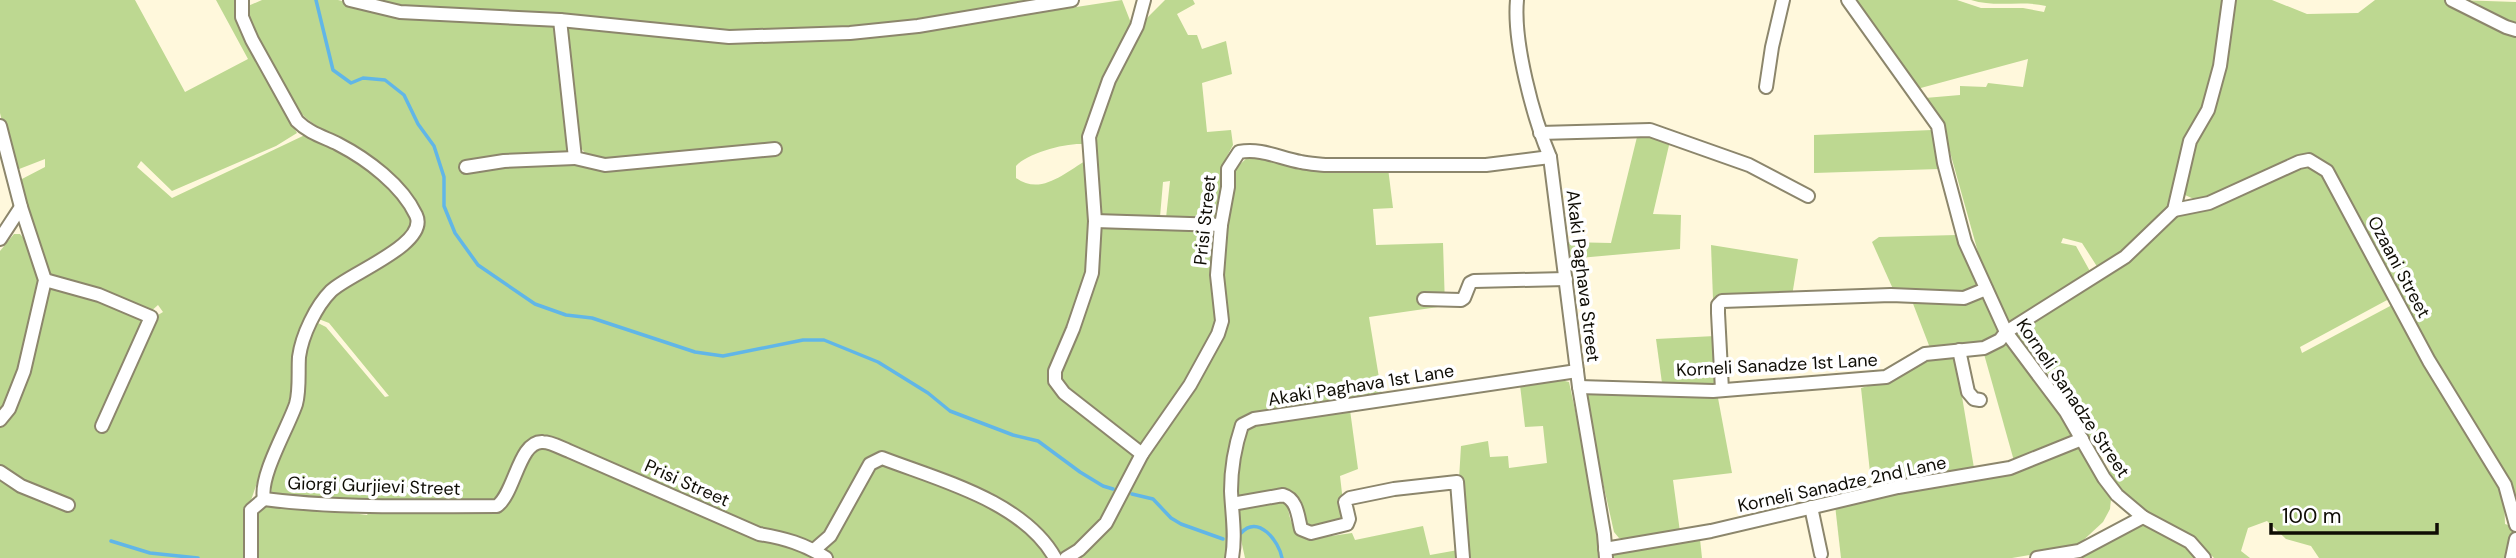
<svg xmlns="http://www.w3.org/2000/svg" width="2516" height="558" viewBox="0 0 2516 558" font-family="'DM Sans',sans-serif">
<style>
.green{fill:#bdd891}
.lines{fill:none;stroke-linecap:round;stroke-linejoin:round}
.stream{stroke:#61b6e7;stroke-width:3.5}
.minor-casing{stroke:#8c866c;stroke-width:16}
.minor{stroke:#fff;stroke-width:12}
.labels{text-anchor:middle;stroke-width:7;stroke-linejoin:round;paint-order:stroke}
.street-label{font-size:18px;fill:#0f0d05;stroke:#fff}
</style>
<rect width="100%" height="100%" fill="#fff8dc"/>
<g class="green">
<path d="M0,0h135l50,92 63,-33 -32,-59h20l17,55 44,78 -21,13 -104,45 -31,-30 -4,6 35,31 135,-64 60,34 30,25 15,26v10l-10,13 -86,59 -23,101 -24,61 -10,14 -11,32 -2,49h-246v-132l16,-23 18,-50 15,-65 7,-3 84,31 3,8 20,-12 -5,-7 -9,8 -102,-38 -27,-95 25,-13v-8l-31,12 -14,-58z"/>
<path d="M262,0h76l41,10 169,14 8,5 14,122 -2,4 -63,8 70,-2 30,6 164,-10 -1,-8 -155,12 -25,-5 -9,-10 -14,-116 2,-5 164,15 181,-8 210,-32 9,23 -35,73 -13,48c-18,-1 -56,9 -67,22v12c25,18 48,-5 71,-18l4,62 -4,30v24l-38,98 85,80 2,7c-21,38 -35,72 -73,95l-71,-63 -116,-37 -15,10 -31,64 -13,13 -56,-11 -225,-94 -37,65h-137l-90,-9 -2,-11 33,-130 11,-32 12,6 59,70 4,-1 -60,-73 -13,-5 22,-30 80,-53 -10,-39 -102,-78 -17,-16 -43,-85 2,-11z"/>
<path d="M365,0h661l1,3 -103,19 -194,13 -328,-27z"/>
<path d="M1165,0h28l2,4 -18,10 11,21h9l5,14 24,-8 6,33 -30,9 5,49 24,-2 2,15 -7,13 -7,56 -6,7 -47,-3 4,-37 -7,1 -3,35 -59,-2 -9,-59v-18l9,-28 40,-86z"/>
<path d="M1856,0h101l24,8h42l21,4 2,-6c-25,-6 -50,2 -75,-6h254l-10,61 -12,45 -32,104 -45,42 -28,16 -16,-25 -19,-5 -2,5 15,3 15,27 -82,50 -28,-60 -38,-136 -18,-29 35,-3v-9l26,1 2,-4 35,4 5,-28 -111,30z"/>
<path d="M2233,0h39l35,14 51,-1 17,-13h69l72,34v472l-90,-160 -90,-173 -18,-15 -111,42h-11l-11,-5 4,-38z"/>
<path d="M2457,0l59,2v24z"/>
<path d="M1932,130l7,39 -125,4v-38z"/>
<path d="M1651,135l19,6 -17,73 28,1 -1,34 -112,10 -2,-17 45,1 26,-106z"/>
<path d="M1248,157l27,3 26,9 87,-1 5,40 -20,1 3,36 67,-2 2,63 -76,11 13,79 -142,24 -14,138h-151l72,-102 73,-116 5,-117 11,-55z"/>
<path d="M2302,164l8,1 16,12 26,46 37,76 -89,48 2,6 90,-48 112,190 1,29 9,3 -4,31h-191l-8,-12 -25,-7 -19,-18 -19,7 -7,23 9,7h-36l-24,-24 -28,-13 -30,-19 -14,-14 -8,-15 -1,-16 -3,-5 -18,-13 -23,-45 -50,-59 3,-6 164,-117z"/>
<path d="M1102,225l109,4 5,6 2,87 -4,13 -65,107 -11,4 -79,-65v-10l40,-142z"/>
<path d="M14,234h6l8,9 12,44 -12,57 -18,52 -10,15v-160z"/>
<path d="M1957,235l25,52 -18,8 -71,-6 -21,-47 7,-5z"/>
<path d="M1711,245l87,14 -6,37 -79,3z"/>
<path d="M1985,297l16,36 -24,11 -47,4 -18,-47 56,2z"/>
<path d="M1715,336l5,47 -8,6 -50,-6 -6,-44z"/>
<path d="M2009,343l50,67 14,26 -59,25 -30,-107z"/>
<path d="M1955,355l19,113 -102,23 -11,-103 17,-5 54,-26z"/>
<path d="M1561,380l8,2 32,148 1,28h-135l-8,-79 2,-33 27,-5 2,16 18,-1 1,12 38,-5 -4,-37 -18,1 -5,-42z"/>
<path d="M1582,389l136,9 14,75 -59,7 7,52 -52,7 -9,-1 -5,-6z"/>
<path d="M1350,410l8,59 -18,7 5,43 -37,11 -12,-28 -59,-4 3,-57 5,-13 11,-6z"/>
<path d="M2078,447l33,52 -1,10 -7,13 -27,25 -64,11h-171l-6,-53z"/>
<path d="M538,448h15l268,110h-568l3,-45 10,-11 101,13 4,-6 123,2 32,-54z"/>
<path d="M883,462c60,23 129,41 167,96h-217l-12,-8 47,-76z"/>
<path d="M1281,500l7,5c2,42 35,32 64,28l3,7 68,-14 7,29 28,-5 2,8h-215l-11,-50z"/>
<path d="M2145,521l39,23 13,14h-135z"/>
<path d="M1700,539l2,19h-89l-1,-3z"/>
</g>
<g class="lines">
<g class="stream">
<path d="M316,0l17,70 18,13 12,-5 22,2 19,15 14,29 16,22 10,31v29l11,27 23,32 57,39 31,11 26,3 103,34 28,4 80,-16h21l54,22 50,31 22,18 63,24 25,6 42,31 23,14 10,3"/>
<path d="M1132,494l21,5 18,19 10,6 42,15"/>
<path d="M1241,533c17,-19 38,8 41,25"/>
<path d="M111,541l39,12 48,5"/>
</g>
<g class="minor-casing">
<g id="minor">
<path d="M242,0v17l10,23 45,81c12,12 27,16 41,23 29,15 64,41 78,71 14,29 -68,59 -85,76 -15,15 -29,44 -32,66 -1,15 1,33 -3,47 -8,24 -37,72 -32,95"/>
<path d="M350,0l50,12 160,8 169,17 121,-4 68,-7 154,-26"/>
<path d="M1517,0c-4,42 16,117 33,157l29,230 25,147 2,24"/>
<path d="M1848,0l90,126 6,37 21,79 41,90 60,80 38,66 13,17 26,22 47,25 14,16"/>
<path d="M2452,0l54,27 10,3"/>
<path d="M560,20l15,138 30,7 170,-16"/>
<path d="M1766,87l6,-40 11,-47"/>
<path d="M0,126l21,81 24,73 -21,91 -15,38 -9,11"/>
<path d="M1540,133l110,-3 99,35 59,31"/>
<path d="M466,167l38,-6 71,-3"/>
<path d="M2174,210l35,-7 90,-41 10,-2 18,11 102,190 76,124 11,40"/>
<path d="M1095,221l126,4"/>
<path d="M0,239l21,-32"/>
<path d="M45,280l54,15 52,22 -49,109"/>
<path d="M1424,299l37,1 3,-2 6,-15 4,-2 92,-2"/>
<path d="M1959,350l9,42 6,7 6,1"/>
<path d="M1579,387l134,4 173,-14 39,-23 59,-6 16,-8 6,-8 119,-75 49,-47 16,-69 18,-31 12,-44 9,-66"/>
<path d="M1722,390l-4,-77v-8l4,-4 169,-6 73,3 22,-9"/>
<path d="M1142,454l-78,-61 -9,-12v-10l18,-42 19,-56 3,-52 -6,-84 20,-57 28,-54 7,-26"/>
<path d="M0,472l21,14 47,19"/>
<path d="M264,499c77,10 155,7 233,7 18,-13 22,-66 46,-64 8,0 18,6 26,9l190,83c25,4 46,10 67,24"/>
<path d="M1232,504l51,-9c14,4 15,21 18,34l10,4 36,-9 2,-5 -4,-17 5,-4 44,-9 63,-7 6,76"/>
<path d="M1811,507l10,47"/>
<path d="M1605,549l106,-18 187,-44 112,-19 72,-29"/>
<path d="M814,550l16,-14 40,-72 12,-6c57,22 141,43 173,100"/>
<path d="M251,558v-48l13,-11"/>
<path d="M1066,558l13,-8 27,-27 36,-69 48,-69 28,-51 4,-13 -5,-46 4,-50 7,-38v-18l11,-17c23,-4 40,6 62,10 8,2 16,2 24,3h161l64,-8"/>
<path d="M1232,558c4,-23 0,-44 -1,-67 0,-22 4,-45 11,-66l12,-6 323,-48"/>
<path d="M2037,558l42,-7 64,-34"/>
<path d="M2512,558l4,-19"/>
</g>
</g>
<use href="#minor" class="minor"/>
</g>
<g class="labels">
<g class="street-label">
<text transform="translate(1205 220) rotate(-84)" y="6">Prisi Street</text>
<text transform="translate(2399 267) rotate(62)" y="6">Ozaani Street</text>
<text transform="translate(1583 276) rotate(83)" y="6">Akaki Paghava Street</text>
<text transform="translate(1777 365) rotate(-3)" y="6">Korneli Sanadze 1st Lane</text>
<text transform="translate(1361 385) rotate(-9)" y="6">Akaki Paghava 1st Lane</text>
<text transform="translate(2073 398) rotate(56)" y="6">Korneli Sanadze Street</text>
<text transform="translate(687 483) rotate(24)" y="6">Prisi Street</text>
<text transform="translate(1842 484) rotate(-12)" y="6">Korneli Sanadze 2nd Lane</text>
<text transform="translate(374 486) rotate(2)" y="6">Giorgi Gurjievi Street</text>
</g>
</g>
<path d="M2271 523v10h166v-10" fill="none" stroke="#0f0d05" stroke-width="3.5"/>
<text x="2282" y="523" font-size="21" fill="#0f0d05" stroke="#ffffff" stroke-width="5" paint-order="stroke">100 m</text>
</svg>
